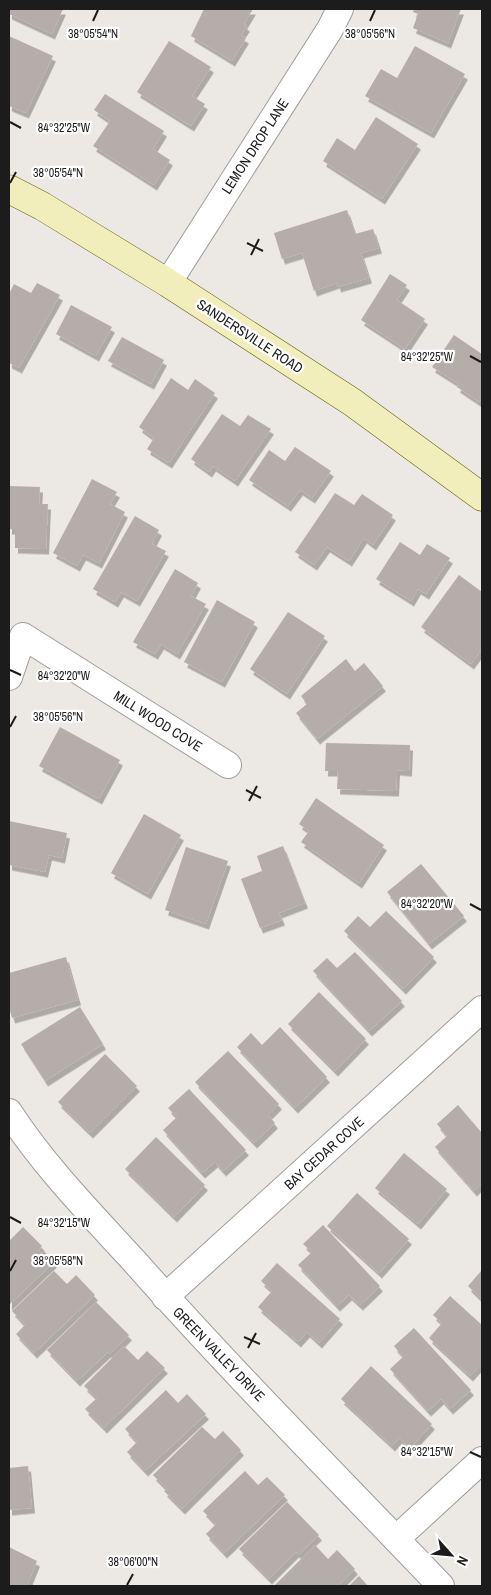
<svg xmlns="http://www.w3.org/2000/svg" width="491" height="1595" viewBox="0 0 491 1595" font-family="'Archivo Narrow',sans-serif">
<style>
.building{fill:#b5ada9;filter:url(#shadow)}
.lines{fill:none;stroke-linecap:round;stroke-linejoin:round}
.street-casing{stroke:#9d9d9d;stroke-width:28}
.secondary-casing{stroke:#656412;stroke-width:29}
.street{stroke:#fff;stroke-width:26}
.secondary{stroke:#f1eebc;stroke-width:28}
.ticks{fill:none;stroke:#1c1c1c;stroke-width:2}
.labels{text-anchor:middle;stroke-width:4.5;stroke-linejoin:round;paint-order:stroke}
.street-label{font-size:14px;fill:#1c1c1c;stroke:#fff}
.ticks-label{font-size:12px;text-anchor:middle;fill:#1c1c1c;stroke:#fff;stroke-width:4.5;stroke-linejoin:round;paint-order:stroke}
</style>
<defs>
<filter id="shadow"><feDropShadow dx="3" dy="5.5" stdDeviation="0" flood-color="#0004"/></filter>
</defs>
<rect width="100%" height="100%" fill="#ece8e3"/>
<g class="building">
<path d="M9,9h54l-11,25 -43,-20z"/>
<path d="M204,9h49l-9,15 3,2 -6,9 5,3 -14,23 -41,-25z"/>
<path d="M414,9h47l-13,34 -35,-15 5,-14 -5,-2z"/>
<path d="M9,36l44,20 -27,57 -17,-7z"/>
<path d="M169,41l42,26 -19,29 13,8 -14,22 -54,-34z"/>
<path d="M415,46l50,28 -34,59 -66,-37 16,-27 16,9z"/>
<path d="M105,94l59,37 -11,18 17,11 -16,25 -61,-39 17,-25 -16,-11z"/>
<path d="M376,117l42,27 -36,55 -59,-38 14,-23 18,12z"/>
<path d="M347,210l8,24 18,-5 6,19 -18,5 8,25 -31,9 -1,-4 -23,8 -12,-38 -20,6 -8,-26z"/>
<path d="M390,274l17,11 -10,15 28,19 -20,30 -44,-29z"/>
<path d="M37,283l23,12 -41,73 -10,-5v-69l5,-10 17,9z"/>
<path d="M71,305l41,22 -16,29 -40,-22z"/>
<path d="M454,335l28,19v44l-3,4 -22,-15 2,-3 -27,-17z"/>
<path d="M122,337l42,23 -13,24 -43,-23z"/>
<path d="M171,378l17,12 7,-11 20,14 -46,70 -22,-14 7,-11 -15,-11z"/>
<path d="M222,414l18,12 8,-11 23,14 -36,52 -22,-15 -4,6 -18,-13z"/>
<path d="M295,447l36,24 -19,27 -12,-8 -12,16 -39,-26 20,-30 16,11z"/>
<path d="M92,479l25,13 -7,12 15,8 -26,51 -16,-8 -6,11 -24,-13z"/>
<path d="M9,486l31,1 -1,17h9l-2,45 -31,-1v-19h-6z"/>
<path d="M335,493l19,12 8,-11 31,21 -20,30 -9,-7 -15,23 -22,-14 -13,18 -19,-13z"/>
<path d="M135,516l24,14 -7,14 14,7 -29,50 -16,-9 -6,10 -22,-13z"/>
<path d="M400,542l20,13 7,-11 23,14 -24,36 -8,-5 -7,12 -35,-22z"/>
<path d="M175,569l23,14 -7,13 15,8 -29,50 -16,-10 -6,10 -22,-12z"/>
<path d="M459,575l23,17v57l-11,15 -50,-37z"/>
<path d="M217,600l38,22 -33,60 -38,-20z"/>
<path d="M288,612l37,24 -38,58 -37,-25z"/>
<path d="M346,659l9,12 9,-8 19,23 -66,53 -21,-26 11,-9 -6,-8z"/>
<path d="M60,727l60,33 -21,39 -60,-33z"/>
<path d="M326,743l84,2 -1,26 -12,-1 -1,21 -59,-2 1,-18h-13z"/>
<path d="M316,798l68,47 -25,38 -58,-41 8,-11 -10,-7z"/>
<path d="M144,814l37,21 -33,59 -37,-21z"/>
<path d="M9,821l58,12 -5,25 -13,-3 -4,17 -36,-7z"/>
<path d="M283,846l22,57 -26,10 3,7 -22,8 -19,-49 21,-8 -5,-15z"/>
<path d="M186,847l42,14 -22,63 -41,-14z"/>
<path d="M421,864l43,52 -35,28 -42,-52z"/>
<path d="M386,911l48,46 -31,32 -59,-58 14,-15 12,11z"/>
<path d="M355,952l47,49 -33,30 -56,-60 14,-13 10,10z"/>
<path d="M66,957l12,43 -66,18 -3,-11v-34z"/>
<path d="M319,992l47,47 -31,32 -47,-47z"/>
<path d="M80,1007l23,37 -58,37 -24,-37z"/>
<path d="M280,1027l47,50 -32,31 -58,-61 14,-14 11,12z"/>
<path d="M228,1051l51,53 -11,11 7,8 -21,20 -59,-61z"/>
<path d="M105,1054l32,32 -47,47 -32,-31z"/>
<path d="M189,1089l57,61 -23,21 -8,-9 -13,11 -39,-43 14,-13 -9,-9z"/>
<path d="M458,1105l24,28v50l-8,8 -39,-44 12,-11 -10,-12z"/>
<path d="M156,1137l49,48 -31,32 -49,-48z"/>
<path d="M404,1153l43,36 -29,35 -43,-36z"/>
<path d="M357,1193l52,46 -30,34 -52,-47z"/>
<path d="M323,1225l57,61 -20,19 -11,-10 -12,11 -39,-41 14,-13 -9,-8z"/>
<path d="M23,1227l19,19 -3,4 3,3 2,-2 10,11 -45,43v-64z"/>
<path d="M277,1263l63,56 -21,24 -12,-11 -9,10 -40,-35 14,-16 -11,-10z"/>
<path d="M482,1270v30l-14,-14z"/>
<path d="M54,1271l13,13 9,-9 19,20 -61,58 -18,-19 9,-9 -13,-14z"/>
<path d="M450,1296l32,29v42l-2,-2 -10,11 -41,-38 13,-15 -9,-8z"/>
<path d="M96,1302l33,33 -19,19 -2,-2 -31,29 -30,-31z"/>
<path d="M414,1328l57,62 -21,19 -9,-10 -13,12 -38,-42 13,-12 -9,-11z"/>
<path d="M124,1346l14,14 9,-9 18,17 -61,60 -19,-19 12,-11 -13,-12z"/>
<path d="M371,1366l61,58 -22,24 -11,-10 -7,8 -51,-47z"/>
<path d="M166,1390l12,13 9,-9 19,20 -61,57 -18,-19 10,-10 -12,-13z"/>
<path d="M202,1427l13,12 8,-8 18,19 -59,59 -18,-18 3,-2 -14,-14z"/>
<path d="M28,1466l4,42 -23,2v-42z"/>
<path d="M245,1471l13,14 9,-8 18,18 -61,58 -18,-19 10,-10 -13,-13z"/>
<path d="M287,1502l32,33 -20,19 -3,-2 -27,27 -30,-30z"/>
<path d="M315,1545l13,14 9,-9 18,19 -17,17h-64z"/>
<path d="M9,1547l28,14 -10,25h-18z"/>
<path d="M359,1576l9,10h-19z"/>
</g>
<g class="lines">
<g class="street-casing">
<g id="street">
<path d="M168,283l162,-254 10,-20"/>
<path d="M9,677l14,-41 205,129"/>
<path d="M9,1112c35,54 82,102 126,150 98,111 204,217 306,324"/>
<path d="M165,1297l317,-288"/>
<path d="M396,1539l86,-79"/>
</g>
</g>
<g class="secondary-casing">
<path id="secondary" d="M9,189l33,17 126,77 184,119 130,95"/>
</g>
<use href="#street" class="street"/>
<use href="#secondary" class="secondary"/>
</g>
<path class="ticks" d="M93,21l5,-11M370,21l5,-11M10,122l11,6M10,183l6,-11M247,243l16,8M251,255l8,-16M470,356l11,6M10,670l11,5M10,727l6,-11M246,790l15,8M249,801l8,-15M470,904l11,6M10,1217l11,6M10,1271l6,-11M244,1337l16,7M248,1348l8,-15M470,1452l11,5M127,1585l6,-11"/>
<g class="labels">
<g class="street-label">
<text transform="translate(255 146) rotate(-57)" y="5">LEMON DROP LANE</text>
<text transform="translate(250 336) rotate(33)" y="5">SANDERSVILLE ROAD</text>
<text transform="translate(158 721) rotate(32)" y="5">MILL WOOD COVE</text>
<text transform="translate(324 1153) rotate(-42)" y="5">BAY CEDAR COVE</text>
<text transform="translate(219 1354) rotate(46)" y="5">GREEN VALLEY DRIVE</text>
</g>
</g>
<g class="ticks-label">
<text x="93" y="38">38°05'54"N</text>
<text x="370" y="38">38°05'56"N</text>
<text x="64" y="132">84°32'25"W</text>
<text x="58" y="177">38°05'54"N</text>
<text x="427" y="361">84°32'25"W</text>
<text x="64" y="680">84°32'20"W</text>
<text x="58" y="721">38°05'56"N</text>
<text x="427" y="908">84°32'20"W</text>
<text x="64" y="1227">84°32'15"W</text>
<text x="58" y="1265">38°05'58"N</text>
<text x="427" y="1456">84°32'15"W</text>
<text x="133" y="1566">38°06'00"N</text>
</g>
<rect width="491" height="1595" fill="none" stroke="#1c1c1c" stroke-width="20"/>
<g transform="translate(451 1555) rotate(117)" stroke="#ffffff" stroke-width="4" paint-order="stroke">
<path d="M0-4L9 19L0 12L-9 19Z" fill="#1c1c1c"/>
<text y="-8" font-size="14" font-weight="bold" text-anchor="middle" fill="#1c1c1c">N</text>
</g>
</svg>
